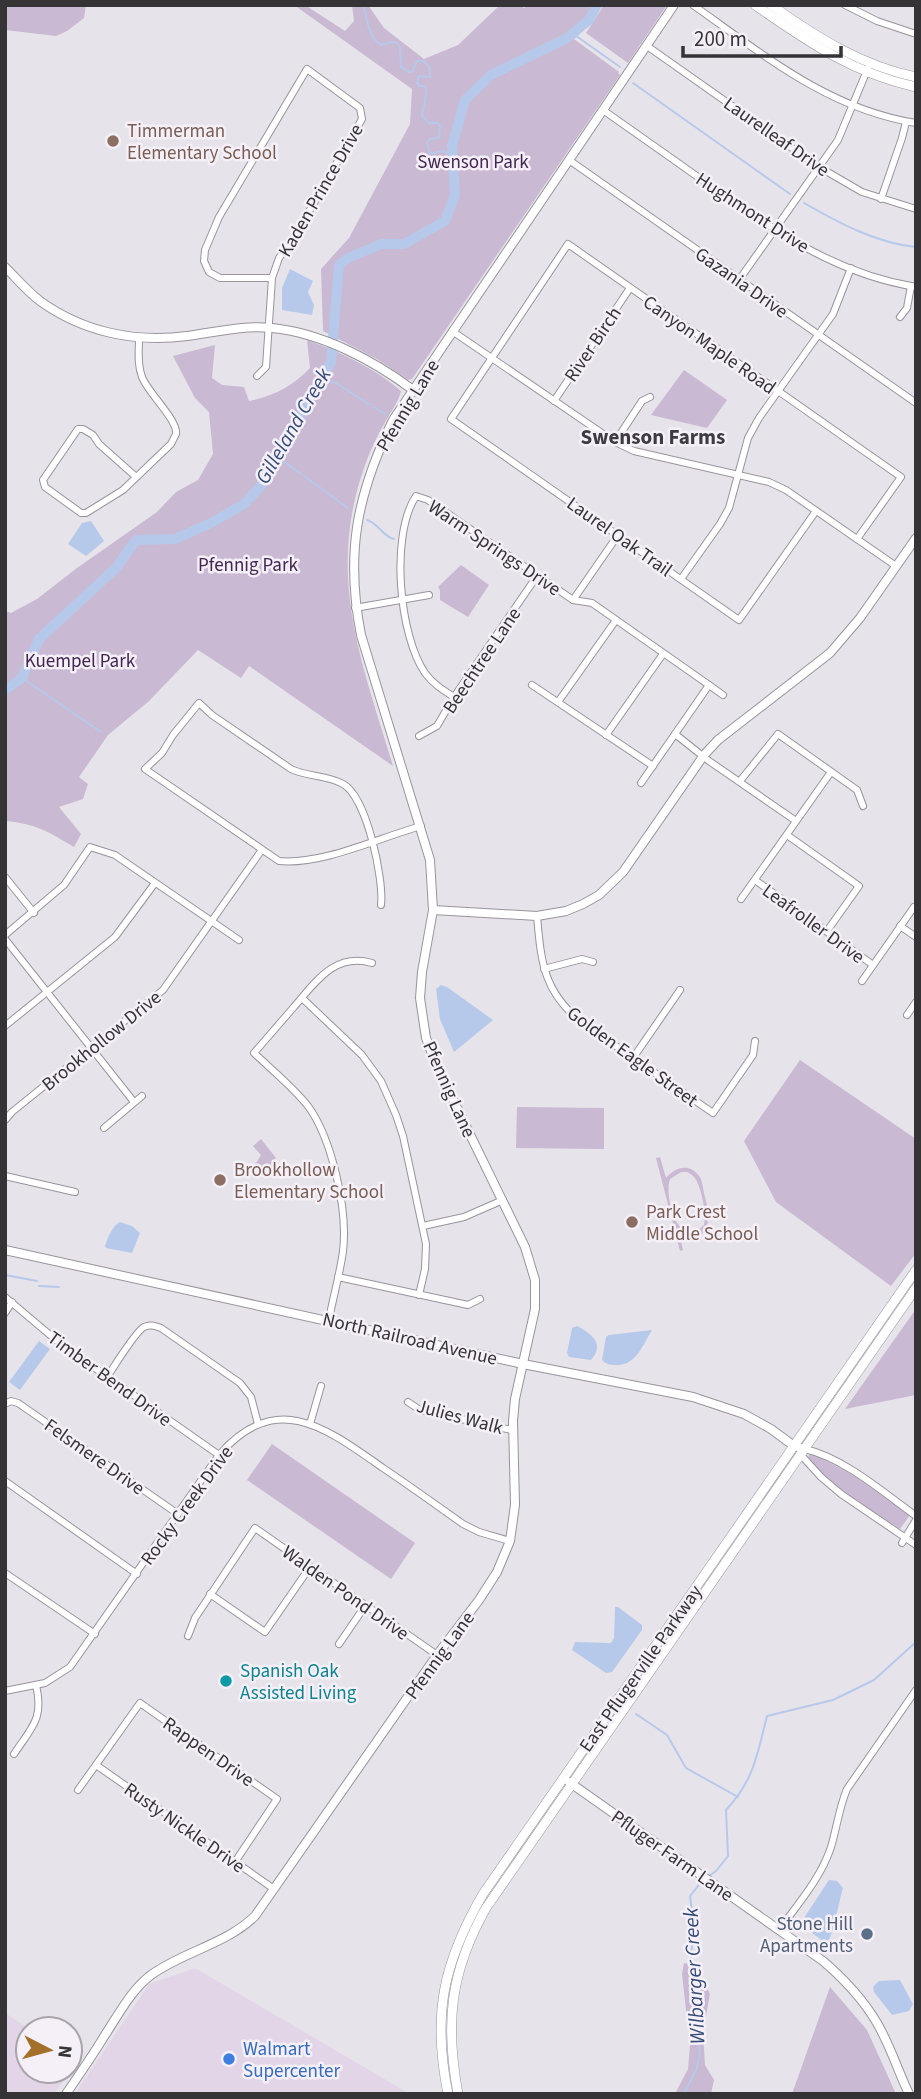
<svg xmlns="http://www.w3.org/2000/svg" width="921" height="2099" viewBox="0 0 921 2099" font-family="'Source Sans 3',sans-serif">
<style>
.commercial{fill:#e3d5e8}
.green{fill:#c9b9d2;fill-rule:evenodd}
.water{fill:#b7c9eb}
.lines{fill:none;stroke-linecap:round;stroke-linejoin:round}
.stream{stroke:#b7c9eb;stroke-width:2}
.river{stroke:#b7c9eb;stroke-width:10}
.minor-casing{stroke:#98949b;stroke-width:8}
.tertiary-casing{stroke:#98949b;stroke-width:10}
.secondary-casing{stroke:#98949b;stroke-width:10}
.minor{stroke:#fff;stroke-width:6}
.tertiary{stroke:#fff;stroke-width:8}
.secondary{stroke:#fff;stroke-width:9}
.education-dot{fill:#8d6e63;stroke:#f5f0f7;stroke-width:2.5}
.culture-dot{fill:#0f9aa8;stroke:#f5f0f7;stroke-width:2.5}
.service-dot{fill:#5c6f8a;stroke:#f5f0f7;stroke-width:2.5}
.shop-dot{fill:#3f7fe0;stroke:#f5f0f7;stroke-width:2.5}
.labels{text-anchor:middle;stroke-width:5;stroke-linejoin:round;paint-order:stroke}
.education-label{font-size:19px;fill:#785e54;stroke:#f5f0f7;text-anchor:start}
.street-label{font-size:19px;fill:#353336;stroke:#f5f0f7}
.park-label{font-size:19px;fill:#422651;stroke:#f5f0f7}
.culture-label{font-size:19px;fill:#0d838f;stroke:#f5f0f7;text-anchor:start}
.service-label{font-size:19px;fill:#4e5e75;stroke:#f5f0f7;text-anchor:end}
.shop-label{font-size:19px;fill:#366cbe;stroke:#f5f0f7;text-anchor:start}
.water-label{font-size:21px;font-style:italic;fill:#344b78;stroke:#f5f0f7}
.neighbourhood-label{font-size:21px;font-weight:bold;fill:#3f3c41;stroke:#f5f0f7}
</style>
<rect width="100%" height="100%" fill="#e7e3ea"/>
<g class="commercial">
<path d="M195,1968l215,126h-335l74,-110z"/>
<path d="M5,2013l24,16 -1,42h42v-14l7,4 -23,33h-49z"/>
</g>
<g class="green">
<path d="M5,5h81l-2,13 -17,13 -11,5 -51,-6z"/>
<path d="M294,5h11l40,26 9,-10 -2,-16h16l16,23 40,31 34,-14 42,-40h19l5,3 3,-3h72l-12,22 -13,12 45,33 -1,1 2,2 -208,304 -4,1 -31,-21 -54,-28 -2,-62 28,-31 61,-114 2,-35z"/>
<path d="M604,5h63l-39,58 -42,-30z"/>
<path d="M307,340c33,12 68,28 94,51 -3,12 -11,22 -17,33 -8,14 -15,29 -20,44 -38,109 -2,194 29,298l-144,-100 -8,12 -43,-28 -49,51 -41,34 -29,42 9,7 -5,15 -24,8 22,27 -7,13c-27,-16 -37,-23 -69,-26v-210l6,2 26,-14 40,-31 80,-56 19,-20 22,-12 15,-26 -4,-42 -14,-14 -22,-42 42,-11 -3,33 10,7 22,2 5,14c25,-5 44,-15 61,-33z"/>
<path d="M684,370l43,30 -20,28 -56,-13z"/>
<path d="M461,565l28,20 -21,32 -28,-17v-10l-2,-3z"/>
<path d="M800,1060l116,79v114l-25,33 -115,-84 -32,-61z"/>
<path d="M517,1107l87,1v41l-88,-1z"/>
<path d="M261,1139l15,19 -4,4 4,7c-6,8 -18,4 -28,4l-1,-6 9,-4 5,-8 -8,-9z"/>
<path d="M660,1157l6,21c8,-10 23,-16 33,-2 4,5 4,15 6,21 6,23 6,48 -26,36l4,17 -3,1 -24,-93zM681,1172c6,0 6,-1 11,3 9,6 15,40 12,50 -28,27 -40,-32 -34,-46z"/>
<path d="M916,1309v86l-71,14z"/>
<path d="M272,1444l143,99 -24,36 -144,-99z"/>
<path d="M813,1454l40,21 57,40 -10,14 -9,-6 -7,-2 -46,-32 -30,-29 1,-5z"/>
<path d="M684,1963l11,2 15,29 -7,38 2,33 9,15 -3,14h-36l13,-25 2,-23 -8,-72z"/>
<path d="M830,1987l37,43 29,64h-104z"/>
</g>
<g class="water">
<path d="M290,269l23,12 -5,11 6,13 -2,10 -30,-5v-22z"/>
<path d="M91,521l13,20 -18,15 -18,-12 14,-21z"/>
<path d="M441,985l6,2 46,33 -39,32 -14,-33 -4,-30z"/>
<path d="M120,1222l12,4 8,7 -8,20 -26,-5 -1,-2c3,-9 7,-20 15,-24z"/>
<path d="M577,1326c15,8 28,18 14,34l-22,-3 -2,-4 5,-25z"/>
<path d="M652,1330c-8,13 -16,35 -34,35 -7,0 -11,0 -16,-5l4,-23 3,-2z"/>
<path d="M39,1341l11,8 -30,41 -11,-8z"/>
<path d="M615,1607h3l24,18v5l-30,42 -6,1 -34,-23 3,-8 36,1 3,-5z"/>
<path d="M829,1880l8,1 6,7c-4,13 -10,47 -16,56l-27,-20z"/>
<path d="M900,1980l13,24 -4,7 -17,4 -18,-23 -1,-5 6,-6z"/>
</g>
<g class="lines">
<g class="stream">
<path d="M363,5c6,16 3,30 18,40l10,-3 6,1 3,4 1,20 8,5h3l5,-11h6l6,5 1,11 -11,-1 -2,6 2,4h5l3,3 -5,27 7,7h9l2,3 -1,12 -9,1 -3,4 3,11 12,-3 10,3"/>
<path d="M572,33l48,34"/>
<path d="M633,83l157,111"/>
<path d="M804,203c35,20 72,40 112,44"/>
<path d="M322,377l17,8 31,20"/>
<path d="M374,407l11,7"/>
<path d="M403,424l1,1"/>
<path d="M276,456l25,18"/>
<path d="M304,476l44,32"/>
<path d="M367,520c11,3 16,17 27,19"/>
<path d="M22,678l79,54"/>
<path d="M5,1275l32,6"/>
<path d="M39,1286l20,1"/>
<path d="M636,1714l31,21 19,33 52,29"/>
<path d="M709,1876l7,-5 12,-15 -2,-46c28,-30 31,-55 41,-94l66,-16 41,-20 42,-38"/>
<path d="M684,2094l13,-26 3,-17 -10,-68 3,-65 -3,-22 12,-15"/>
</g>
<path class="river" d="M5,690l17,-12 17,-39 77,-71 20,-28 39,-1 36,-16 33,-19 16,-17 71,-125 8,-97 9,-7 33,-14h23l41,-23 10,-26 -3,-49 13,-46 26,-25 76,-37 22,-18 8,-15"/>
<g class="minor-casing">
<g id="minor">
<path d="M693,5c71,50 135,104 223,118"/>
<path d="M845,5l32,16 39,13"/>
<path d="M647,46l172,121 43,25 54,17"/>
<path d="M603,110c38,27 76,53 113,80 64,44 121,84 200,97"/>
<path d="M569,160l347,243"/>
<path d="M881,199l21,-61 4,-16"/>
<path d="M739,280l99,-140 30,-72"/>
<path d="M900,317l7,-9 4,-22"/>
<path d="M452,331l163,111 19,9 135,31 17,8 110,76"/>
<path d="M257,376l9,-9 6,-89 7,-20 16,-22 67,-117 -2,-11 -53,-39 -88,148 -14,33 -1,11 5,11 11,6h52"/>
<path d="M554,401l76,-113"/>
<path d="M615,442l27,-41 8,-4"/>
<path d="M135,476l-36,-32 -6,-9 -10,-6h-5l-35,51 2,7 36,26h5l37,-23 48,-46c1,-2 4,-8 5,-10 2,-14 -28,-41 -34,-57 -5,-13 -3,-26 -3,-39"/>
<path d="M816,511l-77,109 -288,-201 117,-175 333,233 -44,62"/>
<path d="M681,579l39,-55 9,-16 19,-70 11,-20 74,-104 18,-46"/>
<path d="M573,600l45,-65"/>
<path d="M355,608l74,-13"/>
<path d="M532,685l121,81"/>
<path d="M709,685l14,10"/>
<path d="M454,697c-11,-7 -21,-13 -29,-24 -26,-38 -35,-138 -9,-177l12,4 145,100 19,3 117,82 -34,49"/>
<path d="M558,702l58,-82"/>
<path d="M606,735l57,-81"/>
<path d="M419,736l18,-10 17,-29 83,-121"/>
<path d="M740,781l38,-47 79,56 6,16"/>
<path d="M641,783l34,-49 34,27 87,60"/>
<path d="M787,835l72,51 -32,45"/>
<path d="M5,877l29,36"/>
<path d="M755,880l118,85"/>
<path d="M741,899l90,-127"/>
<path d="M381,905c3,-25 -14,-108 -38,-121 -16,-9 -35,-7 -52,-15l-79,-54 -13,-12 -26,32 -11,18 -17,16 134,92c44,4 99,-23 142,-35"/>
<path d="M537,916c4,45 6,75 44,106l132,91 40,-58 2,-14"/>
<path d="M900,926l16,11"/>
<path d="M5,935l59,-50 26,-38 25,8 124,85"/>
<path d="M5,939l129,163"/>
<path d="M544,969l38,-10 11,3"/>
<path d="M862,981l52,-74"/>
<path d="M302,998l60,57 19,26 15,34 7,21 23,108 -1,25 -6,26"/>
<path d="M907,1015l9,-13"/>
<path d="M5,1026l110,-89 40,-54"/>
<path d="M633,1058l47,-68"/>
<path d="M5,1120l7,-8 151,-122 98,-139"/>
<path d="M104,1128l38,-32"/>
<path d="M5,1176l70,16"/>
<path d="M423,1226l41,-9 39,-17"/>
<path d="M338,1277l130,28 12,-6"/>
<path d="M5,1297l57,48 157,110"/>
<path d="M5,1313l7,-11"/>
<path d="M329,1320c4,-23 11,-46 14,-69 5,-41 -11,-112 -35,-145 -15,-19 -36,-36 -54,-53 13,-15 26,-30 39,-45 22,-25 41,-56 79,-45"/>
<path d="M107,1377c7,-10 28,-45 37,-50 6,-3 11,-1 17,1l79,55 11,14 7,27"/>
<path d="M408,1402l12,8 92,20"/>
<path d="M5,1404l6,-3 7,2 160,111"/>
<path d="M310,1424l11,-38"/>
<path d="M805,1449c39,9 79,44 111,67"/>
<path d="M801,1455l20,22 20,17 75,51"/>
<path d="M5,1481l132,93"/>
<path d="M902,1543l14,-23"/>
<path d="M5,1573l90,61"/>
<path d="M210,1594l55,38 45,-65"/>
<path d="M188,1636l7,-18 60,-90 182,127"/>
<path d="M339,1644l26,-38"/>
<path d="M5,1691l40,-8 25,-16 149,-212c57,-66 107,-27 164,13 27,18 53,37 80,56l16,8 31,9"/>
<path d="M14,1754c18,-27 30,-35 22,-69"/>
<path d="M96,1765l178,124"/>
<path d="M78,1790l62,-87 137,96 -42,63"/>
<path d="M779,1930c19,-26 42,-52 52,-83 6,-20 8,-39 16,-58l69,-99"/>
</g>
</g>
<g class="tertiary-casing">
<g id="tertiary">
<path d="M5,267c12,12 22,24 35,34 43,31 95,42 147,35 29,-4 56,-11 85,-8 50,5 101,32 141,62"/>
<path d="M433,910l104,6 29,-5 17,-7 16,-9 24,-23 81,-117 14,-15 112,-87 30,-35 56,-80"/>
<path d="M5,1250l518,114 170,33 51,17 27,15 23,17 11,3"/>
<path d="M569,1782l254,179c21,18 40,38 54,62 13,22 21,48 32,71"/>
<path d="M66,2094c13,-19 27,-39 39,-59 14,-21 26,-45 46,-60 33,-24 74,-30 104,-59l182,-261 42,-55 18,-28 13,-31 5,-36 -2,-84 2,-22 20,-90v-29l-10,-33 -88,-180 -11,-29 -6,-40 2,-26 11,-62 -3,-50 -69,-225c-16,-82 -4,-141 32,-215l281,-415"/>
</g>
</g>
<g class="secondary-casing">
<g id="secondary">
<path d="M755,5c52,36 97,68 161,82"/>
<path d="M771,5c45,32 91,61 145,72"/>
<path d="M448,2094c-16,-79 -5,-131 35,-200l433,-624"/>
<path d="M458,2094c-13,-71 -8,-122 28,-186l430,-620"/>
</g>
</g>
<use href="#minor" class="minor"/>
<use href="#tertiary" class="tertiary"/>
<use href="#secondary" class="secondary"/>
</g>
<g class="education-dot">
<circle cx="113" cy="141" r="7"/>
<circle cx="220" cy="1180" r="7"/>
<circle cx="632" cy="1222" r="7"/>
</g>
<circle class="culture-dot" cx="226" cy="1681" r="7"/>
<circle class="service-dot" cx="867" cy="1934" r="7"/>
<circle class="shop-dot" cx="229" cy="2059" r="7"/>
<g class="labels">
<g class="education-label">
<text x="127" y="137">Timmerman<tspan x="127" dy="22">Elementary School</tspan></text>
<text x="234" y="1176">Brookhollow<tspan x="234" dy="22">Elementary School</tspan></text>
<text x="646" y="1218">Park Crest<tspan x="646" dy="22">Middle School</tspan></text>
</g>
<g class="street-label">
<text transform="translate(777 136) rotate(35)" y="7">Laurelleaf Drive</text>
<text transform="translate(320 190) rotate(-60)" y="7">Kaden Prince Drive</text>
<text transform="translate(753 212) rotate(33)" y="7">Hughmont Drive</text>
<text transform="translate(742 282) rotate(35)" y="7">Gazania Drive</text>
<text transform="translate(592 344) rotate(-56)" y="7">River Birch</text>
<text transform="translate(710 344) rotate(35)" y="7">Canyon Maple Road</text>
<text transform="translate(407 405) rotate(-59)" y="7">Pfennig Lane</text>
<text transform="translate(620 536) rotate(35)" y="7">Laurel Oak Trail</text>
<text transform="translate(495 547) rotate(34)" y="7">Warm Springs Drive</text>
<text transform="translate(481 660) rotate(-56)" y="7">Beechtree Lane</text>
<text transform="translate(814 923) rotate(36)" y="7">Leafroller Drive</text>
<text transform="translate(101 1040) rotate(-39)" y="7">Brookhollow Drive</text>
<text transform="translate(633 1056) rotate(36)" y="7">Golden Eagle Street</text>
<text transform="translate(450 1089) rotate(66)" y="7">Pfennig Lane</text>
<text transform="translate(410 1338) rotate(13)" y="7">North Railroad Avenue</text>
<text transform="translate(110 1378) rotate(36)" y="7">Timber Bend Drive</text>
<text transform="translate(460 1416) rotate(15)" y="7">Julies Walk</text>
<text transform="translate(95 1456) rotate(35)" y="7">Felsmere Drive</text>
<text transform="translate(186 1505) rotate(-54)" y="7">Rocky Creek Drive</text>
<text transform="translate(346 1592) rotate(35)" y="7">Walden Pond Drive</text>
<text transform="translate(439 1655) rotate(-54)" y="7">Pfennig Lane</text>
<text transform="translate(640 1668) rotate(-55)" y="7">East Pflugerville Parkway</text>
<text transform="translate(209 1751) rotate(35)" y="7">Rappen Drive</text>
<text transform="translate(185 1827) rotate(35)" y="7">Rusty Nickle Drive</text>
<text transform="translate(673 1855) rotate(35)" y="7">Pfluger Farm Lane</text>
</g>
<g class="park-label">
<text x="473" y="168">Swenson Park</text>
<text x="248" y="571">Pfennig Park</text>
<text x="80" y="667">Kuempel Park</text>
</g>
<g class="culture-label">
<text x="240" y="1677">Spanish Oak<tspan x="240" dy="22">Assisted Living</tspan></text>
</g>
<g class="service-label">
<text x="853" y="1930">Stone Hill<tspan x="853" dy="22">Apartments</tspan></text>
</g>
<g class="shop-label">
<text x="243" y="2055">Walmart<tspan x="243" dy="22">Supercenter</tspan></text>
</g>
<g class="water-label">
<text transform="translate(293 426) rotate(-60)" y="7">Gilleland Creek</text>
<text transform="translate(694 1976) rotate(-93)" y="7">Wilbarger Creek</text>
</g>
<g class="neighbourhood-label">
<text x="653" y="444">Swenson Farms</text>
</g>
</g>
<rect width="921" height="2099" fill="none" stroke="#353336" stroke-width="14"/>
<g transform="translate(49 2050) rotate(96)"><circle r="33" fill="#f5f0f7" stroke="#a8a4aa" stroke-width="2"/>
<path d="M0-5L12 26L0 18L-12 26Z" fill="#a46f29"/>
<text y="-10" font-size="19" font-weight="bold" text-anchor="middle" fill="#353336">N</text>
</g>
<path d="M683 46v10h158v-10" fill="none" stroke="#353336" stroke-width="3.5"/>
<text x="694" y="46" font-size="21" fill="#353336" stroke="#f5f0f7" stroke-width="5" paint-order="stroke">200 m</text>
</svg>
